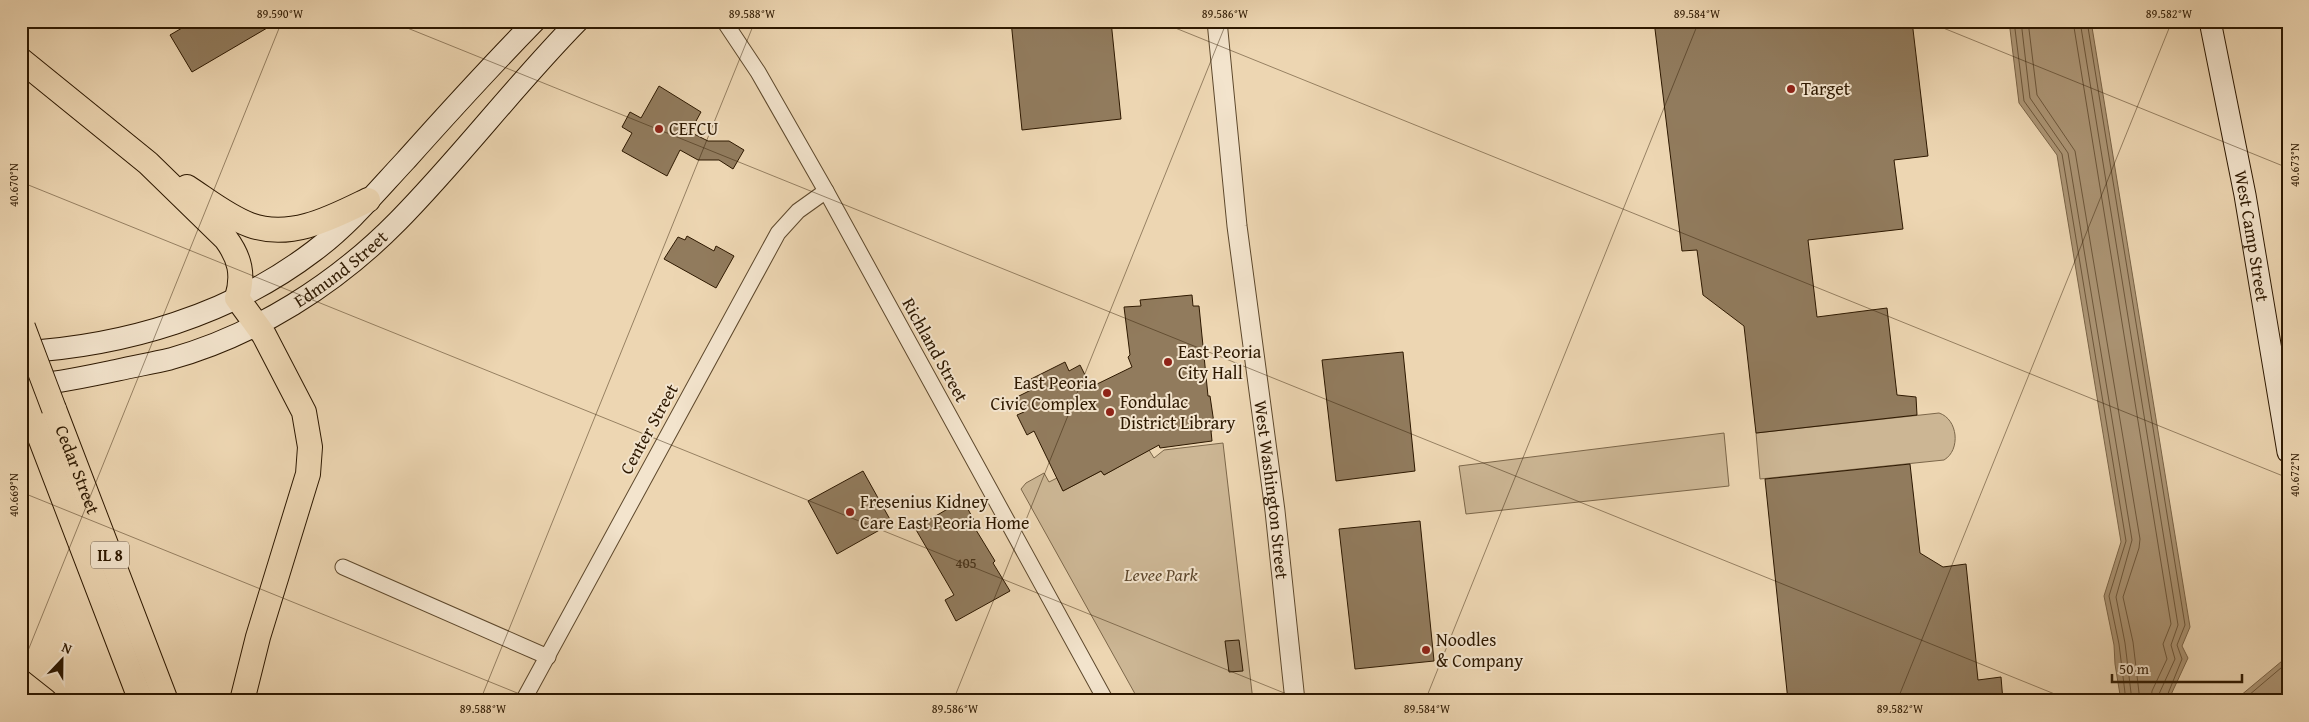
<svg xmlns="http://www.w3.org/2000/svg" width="2309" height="722" viewBox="0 0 2309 722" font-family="'Gentium Book Plus',serif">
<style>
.green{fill:#ccb694;stroke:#7c674a}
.water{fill:#ac9575;stroke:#796346}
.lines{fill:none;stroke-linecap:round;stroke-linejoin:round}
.shore{stroke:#6c563a;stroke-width:1}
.building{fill:#917b5d;stroke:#2d1800}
.minor-casing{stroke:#5d482c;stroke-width:17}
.tertiary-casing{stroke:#5d482c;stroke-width:21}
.secondary-casing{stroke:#2d1800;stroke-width:23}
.primary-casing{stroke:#2d1800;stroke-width:26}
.minor{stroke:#f3e4cd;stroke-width:15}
.tertiary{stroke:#f3e4cd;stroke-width:19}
.secondary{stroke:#f3e4cd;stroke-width:21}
.primary{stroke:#edd6b2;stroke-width:24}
.primary-bridge-casing{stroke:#2d1800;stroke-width:26;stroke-linecap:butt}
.primary-bridge{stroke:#edd6b2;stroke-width:24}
.ticks{fill:none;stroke:#2d1800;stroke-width:1;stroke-opacity:0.45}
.poi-dot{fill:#8f2418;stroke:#f3e4cd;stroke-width:2}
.labels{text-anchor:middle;stroke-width:4;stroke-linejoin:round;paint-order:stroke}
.number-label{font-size:15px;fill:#463117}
.shield{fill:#f3e4cd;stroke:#68553e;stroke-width:1}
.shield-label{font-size:16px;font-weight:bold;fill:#2d1800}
.poi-label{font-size:18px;fill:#2d1800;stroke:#f3e4cd;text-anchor:start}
.street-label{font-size:18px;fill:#2d1800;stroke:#f3e4cd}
.park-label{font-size:18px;font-style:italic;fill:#5d472c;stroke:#f3e4cd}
.neatline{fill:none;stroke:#2d1800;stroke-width:2}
.ticks-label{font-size:12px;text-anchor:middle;fill:#2d1800}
</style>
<rect width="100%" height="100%" fill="#edd6b2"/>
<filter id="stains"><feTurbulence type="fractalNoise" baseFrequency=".004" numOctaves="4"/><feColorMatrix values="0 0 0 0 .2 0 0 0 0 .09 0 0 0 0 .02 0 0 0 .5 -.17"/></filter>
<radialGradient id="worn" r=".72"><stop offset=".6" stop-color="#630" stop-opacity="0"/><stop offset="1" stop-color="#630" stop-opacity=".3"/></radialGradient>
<g class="green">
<path d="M1939,413c19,6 22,37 5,47l-184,19 -4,-46z"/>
<path d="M1724,433l5,53 -263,28 -7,-48z"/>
<path d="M1223,443l30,258h-114l-118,-212 5,-6 18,-10 5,9 8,-4 6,13 38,-20 3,4 45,-25 5,8 10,-8z"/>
</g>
<g class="water">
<path d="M2009,21h82l99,606 -8,19 6,12 -19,41 2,2h-50l-6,-37 -1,-19 -10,-49 17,-54 -64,-387 -38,-52z"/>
<path d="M2288,656v45h-54z"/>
</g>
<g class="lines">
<g class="shore">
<path d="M2014,21l10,80 38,53 64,387 -17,55 10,48 7,57"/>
<path d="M2021,21l9,77 38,55 64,387 -16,57 9,46 7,58"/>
<path d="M2028,21l9,74 38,56 65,388 -1,9 -16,49 10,45 7,59"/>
<path d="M2073,21l98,603 -8,20 4,15 -15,32 -1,10"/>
<path d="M2080,21l98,604 -7,20 4,14 -16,35 -1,7"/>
<path d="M2087,21l98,604 -8,20 5,14 -17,42"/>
<path d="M2242,701l46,-39"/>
</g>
</g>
<g class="building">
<path d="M194,21h85l-87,51 -22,-37z"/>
<path d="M1011,21h100l10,98 -99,11z"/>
<path d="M1654,21h258l16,135 -34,4 9,69 -95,11 9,77 70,-9 10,87 19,2 1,18 -161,18 -12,-107 -41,-31 -6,-45 -15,1z"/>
<path d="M659,86l42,26 -11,20 18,9h21l15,9 -11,19 -14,-9h-21l-18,-10 -13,26 -45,-25 10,-18 -10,-6 8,-15 11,6z"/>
<path d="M687,236l27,15 2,-5 18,10 -18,32 -52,-29 14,-22 7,3z"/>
<path d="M1192,295l1,11h6l9,90h2l5,34 -4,1 1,10 -52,7 -1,-3 -55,30 -3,-4 -38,20 -29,-60 -7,4 -10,-20 7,-3 -7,-15 18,-9 -4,-9 34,-17 4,9 11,-6 11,22 41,-20 -4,-10 2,-2 -6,-48 17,-1 -1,-6z"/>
<path d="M1403,352l12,119 -79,10 -14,-121z"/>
<path d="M1910,464l10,89 23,14 23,-3 12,116 23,-3 2,24h-215l-23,-222z"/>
<path d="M863,471l29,52 -55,31 -29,-53z"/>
<path d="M963,500l13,24 -3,1 22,36 -2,2 17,28 -54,30 -11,-21 9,-5 -39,-67z"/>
<path d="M1420,521l14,140 -79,8 -16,-140z"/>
<path d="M1239,640l4,31 -14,1 -4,-31z"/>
</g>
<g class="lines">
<g class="minor-casing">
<g id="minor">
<path d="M724,21l34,51 68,119 280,510"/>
<path d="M343,567l205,90"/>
<path d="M523,701l255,-468 20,-22 28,-20"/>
</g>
</g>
<g class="tertiary-casing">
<g id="tertiary">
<path id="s1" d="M1217,21l20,205 38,285 20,190"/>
</g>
</g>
<g class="secondary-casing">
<g id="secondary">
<path id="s2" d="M2210,21l35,174 43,257"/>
<path d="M21,352c104,-6 209,-37 293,-101 35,-26 63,-60 92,-91 42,-47 85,-94 129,-139"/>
<path id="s3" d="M29,385c30,-2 60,-9 89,-15 18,-4 35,-7 52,-11 86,-24 166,-75 228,-138 63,-64 117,-136 180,-200"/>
</g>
</g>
<g class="primary-casing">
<g id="primary">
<path d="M21,60l127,103 78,76c14,19 18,36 11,59l27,37 40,77 6,35 -2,27 -50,163 -16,64"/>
<path d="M187,187c20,13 41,30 63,38 41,15 83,-8 118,-25"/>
<path d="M21,388l120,313"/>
<path id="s4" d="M54,409l112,292"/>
<path d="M21,682l24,19"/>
</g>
</g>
<use href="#minor" class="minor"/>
<use href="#tertiary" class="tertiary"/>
<use href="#secondary" class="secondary"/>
<use href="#primary" class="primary"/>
<g class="primary-bridge-casing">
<path id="primary-bridge" d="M23,327l31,82"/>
</g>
<use href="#primary-bridge" class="primary-bridge"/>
</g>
<path class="ticks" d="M390,21l1682,680M1158,21l1130,457M1926,21l362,147M21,182l1283,519M21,492l516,209M21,668l261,-647M480,701l275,-680M953,701l274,-680M1425,701l274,-680M1897,701l275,-680"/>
<g class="poi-dot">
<circle cx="1791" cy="89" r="5"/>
<circle cx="659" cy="129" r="5"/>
<circle cx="1168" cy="362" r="5"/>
<circle cx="1107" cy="393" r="5"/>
<circle cx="1110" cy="412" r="5"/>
<circle cx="850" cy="512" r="5"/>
<circle cx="1426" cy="650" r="5"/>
</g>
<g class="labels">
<g class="number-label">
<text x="966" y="568">405</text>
</g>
<rect class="shield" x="91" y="541.5" width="38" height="27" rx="4"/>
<g class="shield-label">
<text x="110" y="561">IL 8</text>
</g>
<g class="poi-label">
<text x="1801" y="95">Target</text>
<text x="669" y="135">CEFCU</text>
<text x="1178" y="358">East Peoria<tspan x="1178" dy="21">City Hall</tspan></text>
<text x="1097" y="389" text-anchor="end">East Peoria<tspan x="1097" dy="21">Civic Complex</tspan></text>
<text x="1120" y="408">Fondulac<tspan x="1120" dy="21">District Library</tspan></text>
<text x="860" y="508">Fresenius Kidney<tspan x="860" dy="21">Care East Peoria Home</tspan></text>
<text x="1436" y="646">Noodles<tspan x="1436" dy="21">&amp; Company</tspan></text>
</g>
<g class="street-label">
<text dy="6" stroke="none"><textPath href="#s2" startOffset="219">West Camp Street</textPath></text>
<text dy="6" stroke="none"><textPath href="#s3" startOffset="338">Edmund Street</textPath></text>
<text transform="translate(935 350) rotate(61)" y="6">Richland Street</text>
<text transform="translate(649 429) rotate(-61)" y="6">Center Street</text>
<text dy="6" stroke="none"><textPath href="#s4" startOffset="65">Cedar Street</textPath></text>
<text dy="6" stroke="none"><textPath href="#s1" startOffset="472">West Washington Street</textPath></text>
</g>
<g class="park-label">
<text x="1161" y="581">Levee Park</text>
</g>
</g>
<rect width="2309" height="722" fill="none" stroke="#edd6b2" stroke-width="55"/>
<g transform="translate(62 660) rotate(22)" stroke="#f3e4cd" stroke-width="4" paint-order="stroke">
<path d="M0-4L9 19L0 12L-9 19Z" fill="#2d1800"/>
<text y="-8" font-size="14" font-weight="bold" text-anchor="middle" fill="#2d1800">N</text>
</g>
<path d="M2112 674v8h130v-8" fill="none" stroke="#2d1800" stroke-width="2.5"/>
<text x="2119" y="674" font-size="15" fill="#2d1800" stroke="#f3e4cd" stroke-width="4" paint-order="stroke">50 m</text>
<rect x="28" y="28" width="2254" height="666" class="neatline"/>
<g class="ticks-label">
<text x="280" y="18">89.590°W</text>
<text x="752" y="18">89.588°W</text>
<text x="1225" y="18">89.586°W</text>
<text x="1697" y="18">89.584°W</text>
<text x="2169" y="18">89.582°W</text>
<text transform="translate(2295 165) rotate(-90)" y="4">40.673°N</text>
<text transform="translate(14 185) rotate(-90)" y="4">40.670°N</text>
<text transform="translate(2295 475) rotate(-90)" y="4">40.672°N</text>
<text transform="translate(14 495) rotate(-90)" y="4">40.669°N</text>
<text x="483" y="713">89.588°W</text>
<text x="955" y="713">89.586°W</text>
<text x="1427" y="713">89.584°W</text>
<text x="1900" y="713">89.582°W</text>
</g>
<rect width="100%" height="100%" filter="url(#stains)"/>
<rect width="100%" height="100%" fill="url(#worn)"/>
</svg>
